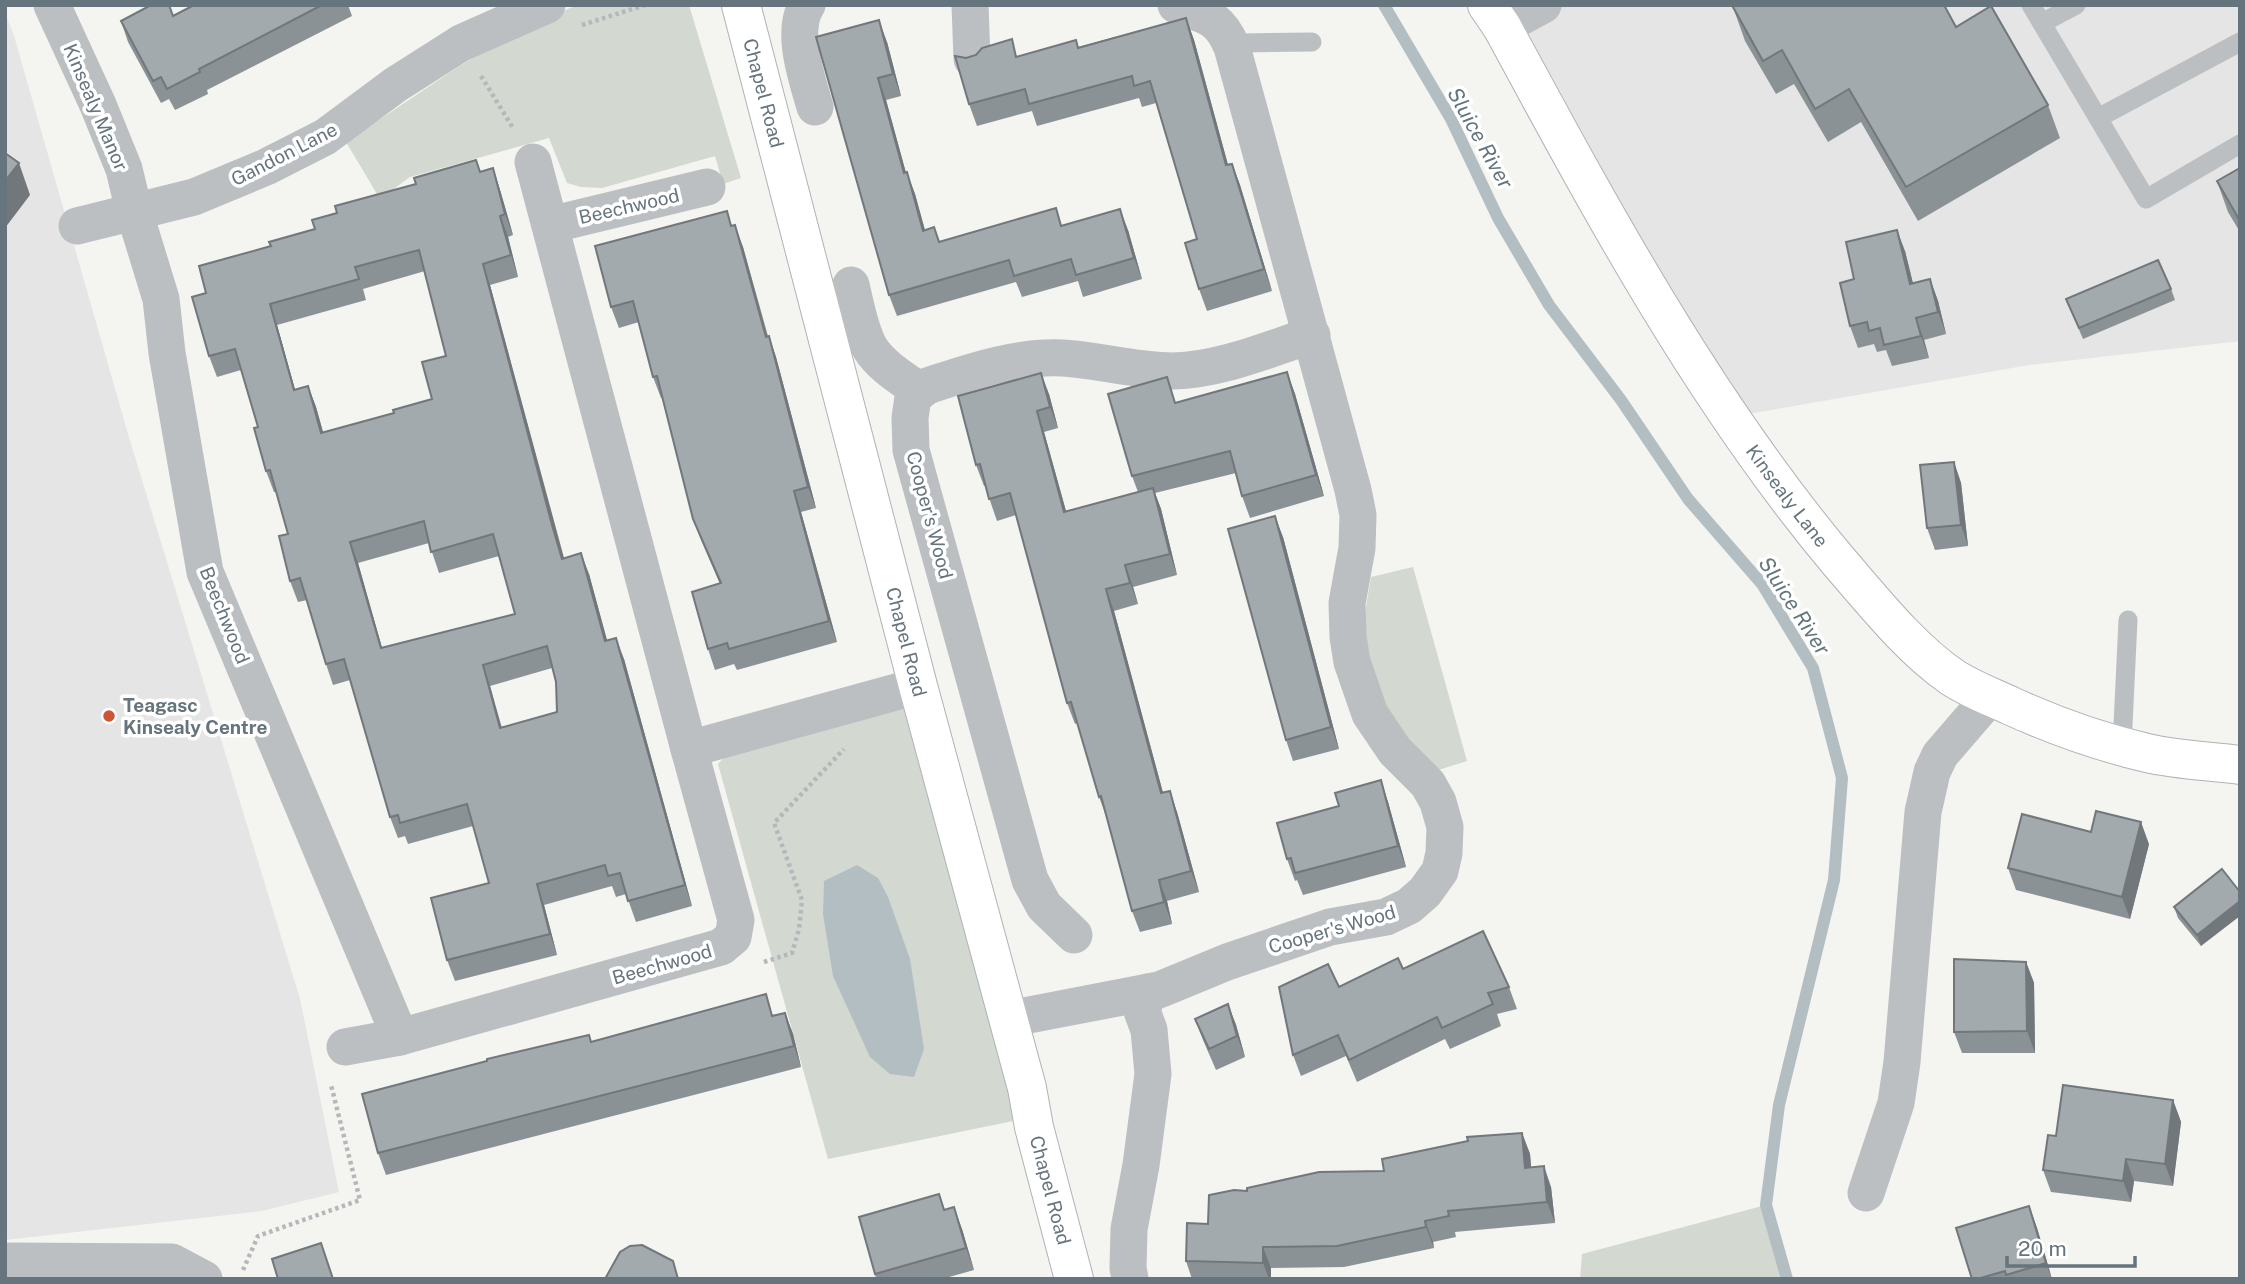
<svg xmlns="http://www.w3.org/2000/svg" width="2245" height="1284" viewBox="0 0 2245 1284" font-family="'Public Sans',sans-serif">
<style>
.built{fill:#e4e5e4}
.green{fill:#d3d8d0}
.water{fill:#b3bec2}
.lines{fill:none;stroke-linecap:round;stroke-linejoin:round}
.stream{stroke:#b3bec2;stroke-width:12}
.secondary-casing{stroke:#aeb3b6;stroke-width:40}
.path{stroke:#b5b8ba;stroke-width:4.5;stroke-dasharray:3.5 3.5;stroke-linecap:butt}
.lane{stroke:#bbbfc2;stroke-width:19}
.street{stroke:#bbbfc2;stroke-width:37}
.secondary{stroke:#fff;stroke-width:38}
.wall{fill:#8b9296;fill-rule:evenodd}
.shaded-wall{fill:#71777a}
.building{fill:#a2aaae;stroke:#71777a;stroke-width:2;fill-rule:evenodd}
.poi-dot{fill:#cd5537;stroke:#fff;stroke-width:2.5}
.labels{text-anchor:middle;stroke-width:7;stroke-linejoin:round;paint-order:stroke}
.street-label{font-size:19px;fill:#66747e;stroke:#fff}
.poi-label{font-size:19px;font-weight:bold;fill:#66747e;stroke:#fff;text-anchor:start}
.water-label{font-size:21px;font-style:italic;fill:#62767b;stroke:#fff}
</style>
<rect width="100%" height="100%" fill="#f4f4f0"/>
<g class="built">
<path d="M1501,5h739v336l-211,24 -292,51z"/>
<path d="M5,12l9,24 114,398 172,565 39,193 -77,19 -257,29z"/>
</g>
<g class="green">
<path d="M578,5h111l52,173 -18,6 -8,-28 -113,32 -21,-1 -14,-4 -18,-45 -139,39 -30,22 -34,-57 112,-75 67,-41z"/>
<path d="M1413,567l54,194 -35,11 -13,-13 -48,-77 -7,-64 7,-41z"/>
<path d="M904,709l114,411 -190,39 -110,-395 11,-12z"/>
<path d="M1766,1205l21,74h-207l2,-25z"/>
</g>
<path class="water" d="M857,865l21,13 10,19 22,62 14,90 -10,28 -24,-3 -20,-17 -37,-81 -10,-62 1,-33z"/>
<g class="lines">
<path class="stream" d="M1384,5l67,114 47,99 51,87 72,95 67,99 74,85 51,84 29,110 -8,102 -55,225 -13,100 21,74"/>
<g class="secondary-casing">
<g id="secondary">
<path id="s1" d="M741,5l177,681 109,402 7,39 40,152"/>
<path id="s2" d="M1487,5l15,22c99,183 203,376 338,536 33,38 70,85 112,114 18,12 40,20 59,29 44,20 89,36 136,47 30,7 62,8 93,12"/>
</g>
</g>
<g class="path">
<path d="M582,25l63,-20"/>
<path d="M481,76l32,52"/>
<path d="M764,962l28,-9 7,-24 3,-29 -28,-77 70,-74"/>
<path d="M243,1270l15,-34 102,-36 -29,-115"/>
</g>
<g class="lane">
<path d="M2031,5l115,194 94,-55"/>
<path d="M2042,23l34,-18"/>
<path d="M1229,39l13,4 70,-1"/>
<path d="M2098,118l142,-76"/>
<path d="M2122,746l6,-126"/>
</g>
<g class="street">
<path d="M52,5l46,100 26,64 10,42 27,88 6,54 38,219 195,465"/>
<path d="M807,5c-17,26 0,74 8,102"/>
<path d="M970,5l2,54"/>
<path d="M1502,27l41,-22"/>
<path d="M533,162l156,587"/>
<path d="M550,225l157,-38"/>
<path d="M77,226l117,-29 72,-30 59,-30 70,-52 66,-42 86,-38"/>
<path d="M851,285c5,21 9,45 19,63 11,18 33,31 50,43"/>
<path d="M1074,935l-30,-29 -14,-26 -119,-430 -1,-32 3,-21 14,-11c43,-14 88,-30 135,-28 37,2 73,13 111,13 47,-1 94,-21 139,-36"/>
<path d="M1008,1019l151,-29 68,-28 103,-35 56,-10 23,-11 16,-14 15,-21 4,-18 1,-26 -7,-25 -10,-18 -33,-33 -25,-37 -18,-52 -4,-25 -1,-34 10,-55 1,-33 -5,-25 -121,-443c-13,-31 -26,-31 -56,-42"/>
<path d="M345,1047l55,-10 321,-90 12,-10 3,-17 -47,-171 229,-63"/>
<path d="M1866,1193l30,-90 6,-41 21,-250 9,-40 8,-17 50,-58"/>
<path d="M5,1261l167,1 32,17"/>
<path d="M1130,1279l-2,-11 1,-39 12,-64 12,-91 -4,-44 -7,-19 6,-19"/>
</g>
<use href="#secondary" class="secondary"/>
</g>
<g class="wall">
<path d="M194,5h154l4,11 -145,74 1,4 -33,16 -6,-11 -8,4 -33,-61 -7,-21 52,-5z"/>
<path d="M1733,7l223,20 92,78 12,33 -142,83 -57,-99 -33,20 -34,-58 -18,10 -31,-53z"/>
<path d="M1186,18l8,22 34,125 4,-1 8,21 32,106 -65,20 -8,-22 -2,-50 -41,-136 -14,4 -3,-9 -102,28 -5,-15 -55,15 -8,-22 -3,-46 52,-2 60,-9z"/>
<path d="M816,37l71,5 14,54 -15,4 20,73 9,21 10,36 9,-3 6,15 116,-34 6,18 66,4 14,49 -59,18 -5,-16 -56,16 -6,-15 -119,34 -8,-21z"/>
<path d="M493,168l7,22 13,45 -5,2 10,40 -28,8 70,261 3,12 26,16 18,67 17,18 68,247 -56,16 -10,-28 -10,3 -4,-11 -68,19 13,50 -102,26 -8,-21 42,-77 -16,-57 -65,18 -3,-8 -7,2 -8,-21 -40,-137 -17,5 -7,-21 -19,-64 -9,2 -8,-21 -2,-47 -12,-42h-2l-8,-21 -8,-44 -17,-57 -24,7 -8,-21 -3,-63 65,-47 44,-17zM425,271l21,85 -14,43 -38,14 -71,19 -7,-25 -8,-21 -13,4 -18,-65 89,-25 -3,-11zM429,543l10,30 60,-17 16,58 -133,34 -24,-85zM552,668l4,14 1,30 -55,16 -12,-42z"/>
<path d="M2240,168v64l-12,-20 -11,-31z"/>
<path d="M732,226l11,21 25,89 8,21 40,151 -15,4 36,130 -100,28 -3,-6 -19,6 -7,-21 12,-65 -19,-44 -8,-21 -31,-121h-1l-8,-21 -14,-55 -20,6 -8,-21z"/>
<path d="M1905,251l8,32 17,-4 8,22 8,33 -22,6 5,18 -37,8 -6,-16 -9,2 -3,-8 -16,4 -8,-22 4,-47z"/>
<path d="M2171,289l4,11 -92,39 -17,-40z"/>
<path d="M1287,372l8,22 29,102 -74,22 -8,-22 -6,-23 -81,20 6,16 16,66 -44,12 5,17 -24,7 49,182 14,19 22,80 -32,9 5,23 -32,8 -8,-21 -25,-93 -8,-21 -22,-74 -2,1 -8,-21 -51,-188 -19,6 -12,-35h-1l-8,-21 73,-71 9,34 -14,4 22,79 72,-19 -6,-16 45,-73z"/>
<path d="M1954,462l7,21 7,63 -33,4 -8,-22z"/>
<path d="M1283,537l56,212 -46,12 -7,-21z"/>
<path d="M1388,802l18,65 -103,28 -6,-15 -2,1 -8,-22z"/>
<path d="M2091,832l58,12 -19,75 -114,-29 -8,-22z"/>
<path d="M2222,869l-21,77 -23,-28 -4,-11z"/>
<path d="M2026,962l8,21 1,70h-73l-8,-21z"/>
<path d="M1403,969l106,18 8,22 -20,5 4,12 -51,23 -5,-10 -88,43 -11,-26 -45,20 -8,-21 46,-68z"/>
<path d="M1228,1004l8,21 9,32 -29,13 -13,-30 -8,-21z"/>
<path d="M785,1013l8,21 8,33 -415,108 -8,-22z"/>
<path d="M2173,1100l8,22 -8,64 -39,-5 -3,21 -80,-10 -8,-22 13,-34z"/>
<path d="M1522,1133l8,21 1,13 20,20 4,36 -100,9 1,5 -23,5 1,6 -90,19 -73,1v11h-79l-6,-18 22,-37 39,-33 137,-20z"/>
<path d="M939,1194l6,16 17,19 12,41 -32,9h-66l-1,-5z"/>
<path d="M2029,1206l8,22 15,51h-80z"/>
</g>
<g class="shaded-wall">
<path d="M1186,18l8,22 40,147 -8,-22z"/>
<path d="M879,20l8,22 14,54 -8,-22z"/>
<path d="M878,78l8,22 26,95 -8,-22z"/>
<path d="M19,163l11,32 -25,33v-47z"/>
<path d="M1232,164l8,21 32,106 -8,-22z"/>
<path d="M493,168l7,22 13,45 -8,-21z"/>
<path d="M907,172l8,22 16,59 -8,-22z"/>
<path d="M1120,209l8,21 14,49 -8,-21z"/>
<path d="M500,216l8,21 10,40 -7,-22z"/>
<path d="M735,225l8,22 30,111 -7,-21z"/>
<path d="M1897,230l8,21 13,54 -8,-21z"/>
<path d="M483,264l7,21 80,295 -8,-21 -10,-34z"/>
<path d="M1930,279l8,22 8,33 -8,-22z"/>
<path d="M270,304l7,21 24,86 -7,-21z"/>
<path d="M1916,318l8,22 5,18 -8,-22z"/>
<path d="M769,336l7,21 40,151 -8,-21z"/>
<path d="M1287,372l8,22 29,102 -8,-21z"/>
<path d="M1041,373l8,21 9,34 -8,-21z"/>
<path d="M308,386l8,21 13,47 -8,-21z"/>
<path d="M1037,411l7,21 28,101 -8,-21z"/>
<path d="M1954,462l7,21 7,63 -7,-21z"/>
<path d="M1153,488l8,21 16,66 -7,-21z"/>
<path d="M794,491l7,21 36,130 -8,-21z"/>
<path d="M1275,516l8,21 56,212 -8,-22z"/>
<path d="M350,542l8,21 30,106 -7,-21z"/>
<path d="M581,553l8,21 24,88 -8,-21z"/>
<path d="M1125,565l8,22 5,17 -8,-21z"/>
<path d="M1106,589l8,22 55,204 -8,-22z"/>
<path d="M616,638l8,21 68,247 -7,-21z"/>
<path d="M483,665l7,21 17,63 -7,-21z"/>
<path d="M1381,780l7,22 18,65 -8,-21z"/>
<path d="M1170,791l7,21 22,80 -8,-21z"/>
<path d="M2141,822l8,22 -19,75 -8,-22z"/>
<path d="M1159,880l8,21 5,23 -8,-22z"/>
<path d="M537,884l7,21 13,50 -7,-21z"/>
<path d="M2240,901v15l-39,30 -4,-11z"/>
<path d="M2026,962l8,21 1,70 -8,-22z"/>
<path d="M1228,1004l8,21 9,32 -8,-21z"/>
<path d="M785,1013l8,21 8,33 -7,-21z"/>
<path d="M2173,1100l8,22 -8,64 -8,-22z"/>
<path d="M1522,1133l8,21 3,35 -8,-21z"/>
<path d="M2126,1159l8,22 -3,21 -8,-21z"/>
<path d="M1544,1166l7,21 4,36 -8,-21z"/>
<path d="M2029,1206l8,22 15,51 -6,-16z"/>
<path d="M954,1207l8,22 12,41 -8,-22z"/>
<path d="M1425,1221l8,21 1,6 -8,-21z"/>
<path d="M1263,1247l8,21v11h-2l-6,-16z"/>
</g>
<g class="building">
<path d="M151,5h18l4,11 21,-11h128l-123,64 1,3 -33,17 -6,-12 -8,4 -32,-60z"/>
<path d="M1736,5h208l12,22 35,-21 57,99 -142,82 -57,-98 -34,20 -33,-59 -19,11 -30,-54z"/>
<path d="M1186,18l40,147 6,-1 32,105 -65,20 -14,-46 12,-4 -47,-158 -16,5 -2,-10 -103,28 -4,-15 -56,15 -14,-48 11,2 10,-3 6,-7 30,-9 4,18 60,-17 2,8z"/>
<path d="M879,20l14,54 -15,4 26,95 3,-1 16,59 11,-4 5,15 117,-34 5,18 59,-17 14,49 -58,17 -5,-16 -57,17 -5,-16 -120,35 -73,-258z"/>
<path d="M5,153l14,10 -14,18z"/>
<path d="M476,160l4,12 13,-4 12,46 -5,2 11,39 -28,9 69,261 10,34 19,-6 24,88 11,-3 69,247 -57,16 -8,-28 -12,3 -3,-11 -68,19 13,50 -103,26 -16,-62 58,-15 -22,-79 -67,19 -2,-8 -8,2 -46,-158 -18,5 -26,-86 -10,3 -11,-45 9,-2 -18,-64 -4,1 -12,-43 4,-1 -23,-78 -26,7 -17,-59 14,-4 -7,-27 72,-20 -2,-4 46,-13 -3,-9 25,-7 -2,-7 81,-22 -2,-6zM419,250l27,106 -24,6 10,37 -39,11 1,3 -73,20 -13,-47 -14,4 -24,-86 89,-25 -4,-12zM424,521l7,31 62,-18 22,80 -134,34 -31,-106zM547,646l9,36 1,30 -57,16 -17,-63z"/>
<path d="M2240,168v53l-23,-40z"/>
<path d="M727,211l4,15 4,-1 31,112 3,-1 39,151 -14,4 35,130 -100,28 -2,-6 -19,6 -16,-57 29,-9 -28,-64 -36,-143 -4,1 -20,-76 -22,6 -16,-61z"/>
<path d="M1897,230l13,54 20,-5 8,33 -22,6 5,18 -37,9 -4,-17 -11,3 -2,-9 -17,4 -10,-43 14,-4 -8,-37z"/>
<path d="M2158,260l13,29 -92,39 -13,-29z"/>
<path d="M1287,372l29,103 -74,21 -12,-45 -98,25 -24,-82 59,-17 8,26z"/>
<path d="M1041,373l9,34 -13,4 27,101 89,-24 17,66 -45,11 5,18 -24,6 55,204 9,-2 21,80 -32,9 5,22 -32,9 -31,-115 -2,1 -28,-95 -4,1 -57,-210 -21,6 -9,-35 -4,1 -18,-69z"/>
<path d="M1954,462l7,63 -34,3 -7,-63z"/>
<path d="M1275,516l56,211 -45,13 -58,-211z"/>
<path d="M1381,780l17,66 -103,27 -4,-15 -4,1 -10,-36 62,-17 -4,-13z"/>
<path d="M2096,811l45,11 -19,75 -114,-29 14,-54 69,18z"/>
<path d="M2222,869l18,23v9l-43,34 -23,-28z"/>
<path d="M1483,931l26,56 -21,6 5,11 -51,24 -5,-11 -88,43 -11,-25 -45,20 -14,-68 49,-23 11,23 59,-29 5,11z"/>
<path d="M1954,959l72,3 1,69 -73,1z"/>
<path d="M766,994l6,22 13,-3 9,33 -416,107 -16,-59 125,-33v-2l102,-24 2,7z"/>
<path d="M1228,1004l9,32 -28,13 -14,-30z"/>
<path d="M2063,1085l110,15 -8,64 -39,-5 -3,22 -80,-11 5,-35 8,1z"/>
<path d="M1522,1133l3,35 19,-2 3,36 -99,9 1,5 -24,5 1,6 -89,19 -74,1v16l-77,-2 1,-38 21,1 1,-29 25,-5 13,1v-3l72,-16 65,-1 -2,-12 86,-18 -1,-4z"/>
<path d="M939,1194l5,16 10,-3 12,41 -91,26 -16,-57z"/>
<path d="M2029,1206l17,57 -40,12 -1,-4 -28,8h-5l-16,-51z"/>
<path d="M321,1243l12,36h-55l-6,-20z"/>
<path d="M642,1245l31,16 5,18h-73l15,-27 10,-6z"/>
</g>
<circle class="poi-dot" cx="109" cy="716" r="7"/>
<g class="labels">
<g class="street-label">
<text dy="7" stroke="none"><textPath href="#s1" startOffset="91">Chapel Road</textPath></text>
<text transform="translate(96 107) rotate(67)" y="7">Kinsealy Manor</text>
<text transform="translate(284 154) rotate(-27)" y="7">Gandon Lane</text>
<text transform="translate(629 206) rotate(-13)" y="7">Beechwood</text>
<text dy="7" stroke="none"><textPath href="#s2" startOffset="576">Kinsealy Lane</textPath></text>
<text transform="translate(930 515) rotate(75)" y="7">Cooper's Wood</text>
<text transform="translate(225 615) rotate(68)" y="7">Beechwood</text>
<text dy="7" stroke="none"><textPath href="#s1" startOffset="658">Chapel Road</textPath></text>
<text transform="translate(1332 929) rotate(-16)" y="7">Cooper's Wood</text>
<text transform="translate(662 964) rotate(-16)" y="7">Beechwood</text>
<text dy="7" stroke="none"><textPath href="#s1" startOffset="1225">Chapel Road</textPath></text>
</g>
<g class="poi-label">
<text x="123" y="712">Teagasc<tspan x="123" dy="22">Kinsealy Centre</tspan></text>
</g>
<g class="water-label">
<text transform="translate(1480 138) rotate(61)" y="7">Sluice River</text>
<text transform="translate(1794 606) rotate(57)" y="7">Sluice River</text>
</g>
</g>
<rect width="2245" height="1284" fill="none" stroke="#66747e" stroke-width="14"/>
<path d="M2007 1256v10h128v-10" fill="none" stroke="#66747e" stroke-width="3.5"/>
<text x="2018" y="1256" font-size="21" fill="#66747e" stroke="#ffffff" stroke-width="5" paint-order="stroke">20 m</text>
</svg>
